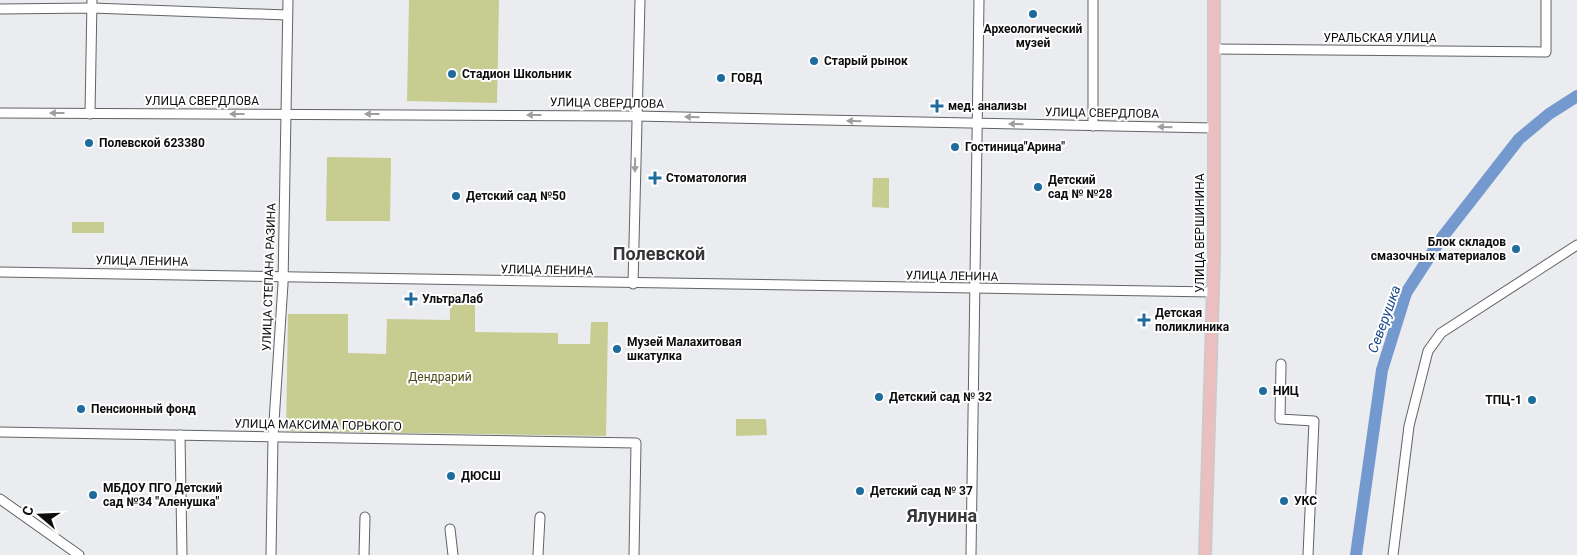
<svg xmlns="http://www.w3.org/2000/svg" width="1577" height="555" viewBox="0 0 1577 555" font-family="Roboto,sans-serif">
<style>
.green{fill:#c7cc91}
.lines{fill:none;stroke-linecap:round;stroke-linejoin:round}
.river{stroke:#7499ce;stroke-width:12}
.minor-casing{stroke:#626365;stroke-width:11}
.major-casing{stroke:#cacaca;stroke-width:14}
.minor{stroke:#fff;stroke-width:9}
.major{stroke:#ebbebf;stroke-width:11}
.oneway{fill:#9e9e9f}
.poi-dot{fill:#1e6b9d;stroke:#fff;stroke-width:2}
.labels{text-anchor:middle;stroke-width:4;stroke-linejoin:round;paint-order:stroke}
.poi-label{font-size:12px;font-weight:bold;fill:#0d0d0e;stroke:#fff;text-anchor:start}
.street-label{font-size:12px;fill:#0d0d0e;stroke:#fff}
.park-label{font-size:12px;fill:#4a4d1a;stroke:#fff}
.water-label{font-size:14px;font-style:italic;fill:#1a4889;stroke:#fff}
.district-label{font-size:18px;font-weight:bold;fill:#353638;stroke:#fff}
</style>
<rect width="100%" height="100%" fill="#ebecef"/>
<g class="green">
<path d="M409,0h90l-2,103 -90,-2z"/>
<path d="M327,157l64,1 -1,63h-64z"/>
<path d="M873,178h16v30l-17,-1z"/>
<rect x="72" y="222" width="32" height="11"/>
<path d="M450,294h25v38l83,1v11h32l1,-22h17l-2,114 -320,-5 2,-117h60v39l38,1 1,-35 63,1z"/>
<path d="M736,419h30l1,16 -31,1z"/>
</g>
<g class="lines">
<path class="river" d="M1356,555l26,-185 24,-77 35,-54 78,-100 30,-25 28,-18"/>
<g class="minor-casing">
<g id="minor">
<path d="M0,9l92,-1 195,7"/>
<path d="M1214,49l332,3v-52"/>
<path d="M0,113l635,3 578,12"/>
<path d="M90,114l2,-114"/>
<path d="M1093,126v-126"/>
<path d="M0,272l1213,20"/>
<path d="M633,284l7,-284"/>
<path d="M1281,364l-1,55 34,2 -6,134"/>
<path d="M0,432l636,11 -2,112"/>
<path d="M180,435l2,120"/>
<path d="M0,499l79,56"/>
<path d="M450,529l3,26"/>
<path d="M271,555l2,-118 10,-153 5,-284"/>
<path d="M364,555l1,-38"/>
<path d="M538,555l2,-38"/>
<path d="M971,555l8,-555"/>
<path d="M1393,555l16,-129 19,-75 13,-18 136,-88"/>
</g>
</g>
<g class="major-casing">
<path id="major" d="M1205,555l9,-299v-256"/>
</g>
<use href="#minor" class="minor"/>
<use href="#major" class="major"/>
</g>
<defs><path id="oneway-solid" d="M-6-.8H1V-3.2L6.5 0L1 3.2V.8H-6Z" transform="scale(1.25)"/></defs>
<g class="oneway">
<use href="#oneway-solid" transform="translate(57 113) rotate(-180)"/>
<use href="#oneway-solid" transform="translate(237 114) rotate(-180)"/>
<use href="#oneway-solid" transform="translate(372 114) rotate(-180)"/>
<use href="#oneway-solid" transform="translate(534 115) rotate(-180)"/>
<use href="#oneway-solid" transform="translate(692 117) rotate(-179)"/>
<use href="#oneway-solid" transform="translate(854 121) rotate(-179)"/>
<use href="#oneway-solid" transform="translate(1016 124) rotate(-179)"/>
<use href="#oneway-solid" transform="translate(1165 127) rotate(-179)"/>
<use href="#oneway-solid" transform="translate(635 165) rotate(91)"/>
</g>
<g class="poi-dot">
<circle cx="1033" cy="14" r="5"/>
<circle cx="814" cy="61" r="5"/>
<circle cx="452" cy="74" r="5"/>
<circle cx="721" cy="78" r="5"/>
<path d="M934.5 98.5h5v5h5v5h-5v5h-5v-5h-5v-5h5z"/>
<circle cx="89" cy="143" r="5"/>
<circle cx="955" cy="147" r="5"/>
<path d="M652.5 170.5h5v5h5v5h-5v5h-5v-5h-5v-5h5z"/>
<circle cx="1038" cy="187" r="5"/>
<circle cx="456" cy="196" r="5"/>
<circle cx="1516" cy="249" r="5"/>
<path d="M408.5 291.5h5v5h5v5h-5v5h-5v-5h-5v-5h5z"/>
<path d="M1141.5 312.5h5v5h5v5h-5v5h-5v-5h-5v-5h5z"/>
<circle cx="617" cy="349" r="5"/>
<circle cx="1263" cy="391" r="5"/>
<circle cx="879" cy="397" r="5"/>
<circle cx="1532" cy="400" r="5"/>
<circle cx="81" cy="409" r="5"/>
<circle cx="451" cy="476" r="5"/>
<circle cx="860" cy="491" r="5"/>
<circle cx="93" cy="495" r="5"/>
<circle cx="1284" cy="501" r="5"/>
</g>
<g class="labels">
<g class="poi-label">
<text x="1033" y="33" text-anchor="middle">Археологический<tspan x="1033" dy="14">музей</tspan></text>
<text x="824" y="65">Старый рынок</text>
<text x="462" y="78">Стадион Школьник</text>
<text x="731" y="82">ГОВД</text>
<text x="948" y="110">мед. анализы</text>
<text x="99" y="147">Полевской 623380</text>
<text x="965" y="151">Гостиница"Арина"</text>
<text x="666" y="182">Стоматология</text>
<text x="1048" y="184">Детский<tspan x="1048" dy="14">сад № №28</tspan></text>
<text x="466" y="200">Детский сад №50</text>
<text x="1506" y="246" text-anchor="end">Блок складов<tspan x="1506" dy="14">смазочных материалов</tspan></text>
<text x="422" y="303">УльтраЛаб</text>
<text x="1155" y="317">Детская<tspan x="1155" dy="14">поликлиника</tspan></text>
<text x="627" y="346">Музей Малахитовая<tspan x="627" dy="14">шкатулка</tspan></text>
<text x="1273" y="395">НИЦ</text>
<text x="889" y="401">Детский сад № 32</text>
<text x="1522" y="404" text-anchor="end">ТПЦ-1</text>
<text x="91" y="413">Пенсионный фонд</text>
<text x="461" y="480">ДЮСШ</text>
<text x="103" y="492">МБДОУ ПГО Детский<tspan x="103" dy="14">сад №34 "Аленушка"</tspan></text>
<text x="870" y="495">Детский сад № 37</text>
<text x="1294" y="505">УКС</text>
</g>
<g class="street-label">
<text x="1380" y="42">УРАЛЬСКАЯ УЛИЦА</text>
<text x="202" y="105">УЛИЦА СВЕРДЛОВА</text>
<text transform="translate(607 103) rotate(1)" y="4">УЛИЦА СВЕРДЛОВА</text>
<text transform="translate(1102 113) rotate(1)" y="4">УЛИЦА СВЕРДЛОВА</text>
<text transform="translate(1200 233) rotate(-90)" y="4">УЛИЦА ВЕРШИНИНА</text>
<text transform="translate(142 261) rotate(1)" y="4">УЛИЦА ЛЕНИНА</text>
<text transform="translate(547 270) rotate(1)" y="4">УЛИЦА ЛЕНИНА</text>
<text transform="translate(952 276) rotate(1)" y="4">УЛИЦА ЛЕНИНА</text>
<text transform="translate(269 277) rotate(-88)" y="4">УЛИЦА СТЕПАНА РАЗИНА</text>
<text transform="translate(318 425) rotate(1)" y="4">УЛИЦА МАКСИМА ГОРЬКОГО</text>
</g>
<g class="park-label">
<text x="440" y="381">Дендрарий</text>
</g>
<g class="water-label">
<text transform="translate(1384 319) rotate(-70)" y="5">Северушка</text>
</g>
<g class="district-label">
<text x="659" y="260">Полевской</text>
<text x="942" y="522">Ялунина</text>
</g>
</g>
<g transform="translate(40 515) rotate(289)" stroke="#ffffff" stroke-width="4" paint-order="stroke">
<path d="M0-4L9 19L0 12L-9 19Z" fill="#0d0d0e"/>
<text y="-8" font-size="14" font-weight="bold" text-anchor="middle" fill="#0d0d0e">С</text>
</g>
</svg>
